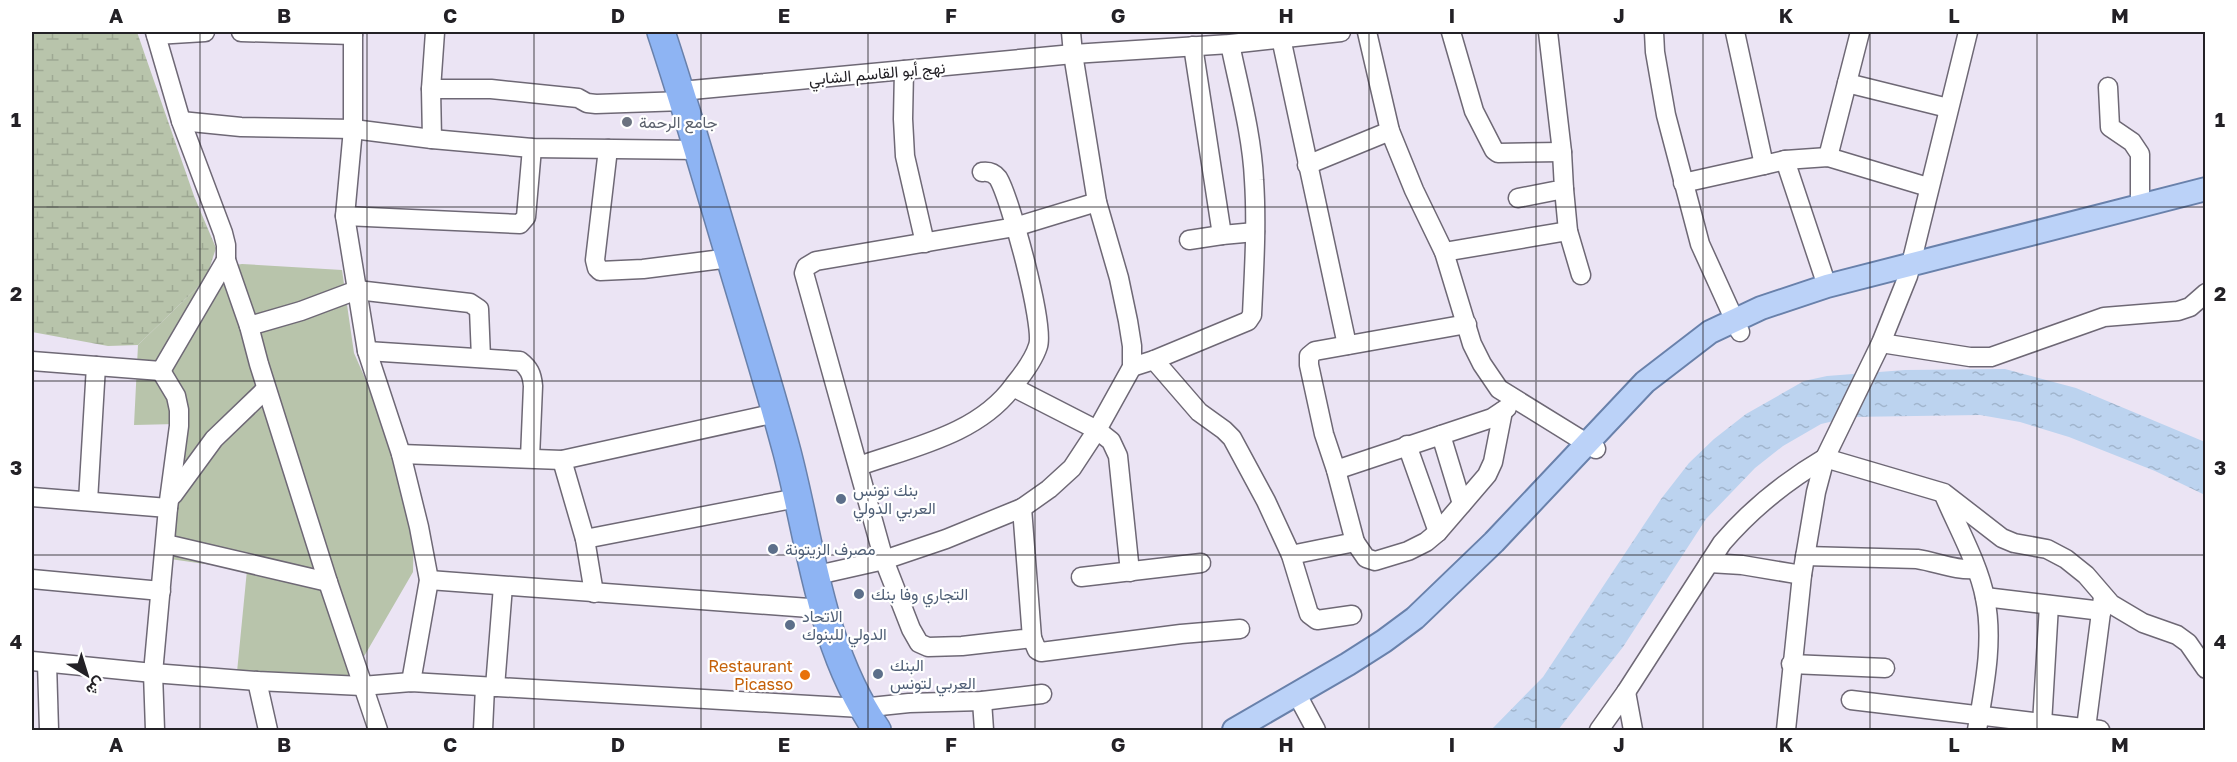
<svg xmlns="http://www.w3.org/2000/svg" width="2237" height="762" viewBox="0 0 2237 762" font-family="'Golos Text',Vazirmatn,sans-serif">
<style>
.grass{fill:#b8c4ab}
.wetland{fill:url(#wetland-marsh)}
.water{fill:url(#water-ripples)}
.lines{fill:none;stroke-linecap:round;stroke-linejoin:round}
.minor-casing{stroke:#6e6875;stroke-width:21}
.major-casing{stroke:#6981ab;stroke-width:26}
.highway-casing{stroke:#6981ab;stroke-width:30}
.minor{stroke:#fff;stroke-width:18}
.major{stroke:#bbd2f8;stroke-width:22}
.highway{stroke:#8eb4f3;stroke-width:27}
.grid{fill:none;stroke:#232126;stroke-width:1.5;stroke-opacity:0.55}
.worship-dot{fill:#6b7280;stroke:#fff;stroke-width:2}
.service-dot{fill:#5c6f8a;stroke:#fff;stroke-width:2}
.food-dot{fill:#e8710a;stroke:#fff;stroke-width:2}
.labels{text-anchor:middle;stroke-width:4.5;stroke-linejoin:round;paint-order:stroke}
.street-label{font-size:16px;fill:#232126;stroke:#fff}
.worship-label{font-size:16px;fill:#5b616d;stroke:#fff;text-anchor:start}
.service-label{font-size:16px;fill:#4e5e75;stroke:#fff;text-anchor:start}
.food-label{font-size:16px;fill:#c56008;stroke:#fff;text-anchor:end}
.neatline{fill:none;stroke:#232126;stroke-width:2}
.grid-label{font-size:20px;text-anchor:middle;font-weight:bold;fill:#232126}
</style>
<defs>
<pattern id="wetland-marsh" width="20" height="14" patternUnits="userSpaceOnUse" patternTransform="scale(1.5)"><rect width="20" height="14" fill="#b8c4ab"/><path d="M1 5h8M5 5V1M11 12h8M15 12V8" fill="none" stroke="#9ea893"/></pattern>
<pattern id="water-ripples" width="26" height="14" patternUnits="userSpaceOnUse" patternTransform="scale(1.5)"><rect width="26" height="14" fill="#bcd3ef"/><path d="M2 4q2-2 4 0t4 0M15 11q2-2 4 0t4 0" fill="none" stroke="#a1b5cd"/></pattern>
</defs>
<rect width="100%" height="100%" fill="#ebe4f4"/>
<path class="grass" d="M242,264l100,6 12,83 42,96 18,79 -1,44 -65,112 -111,-12 10,-102 -77,-11 6,-135 -42,1 4,-80 68,-66 3,-10z"/>
<path class="wetland" d="M32,32h105l57,164 22,52 -10,31 -68,66 -30,1 -76,-14z"/>
<path class="water" d="M2005,369l71,19 129,54v53l-50,-24 -86,-34 -49,-15 -40,-7 -129,2 -30,7 -38,22 -28,22 -49,51 -83,128 -65,83h-67l52,-53 118,-178 28,-36 25,-24 32,-25 58,-33 23,-5 78,-6z"/>
<g class="lines">
<g class="minor-casing">
<g id="minor">
<path d="M155,32l26,89 42,112 3,12v15l23,66 10,38 69,218 50,148"/>
<path d="M241,32l112,3"/>
<path d="M353,32v97l-8,87 22,135 34,103 18,73 10,53 -18,102"/>
<path d="M1367,32l23,99 24,59 30,62 28,92 10,20 17,25 97,60"/>
<path d="M1451,32l23,79 20,39 4,3 64,-1"/>
<path d="M1654,32l1,20 11,63 34,129 40,88"/>
<path d="M1735,32l29,133 21,-5 43,-3 100,30"/>
<path d="M156,35l49,-3"/>
<path d="M1281,38l66,307"/>
<path d="M1193,46l29,189"/>
<path d="M904,70l-1,49 2,37 20,87"/>
<path d="M1847,83l101,25"/>
<path d="M2108,87l2,40 22,15 8,12v52"/>
<path d="M431,89h60l87,9 9,5 9,1 88,-3"/>
<path d="M681,91l392,-37 157,-10 111,-12"/>
<path d="M181,121l60,6 112,2 79,10 100,9 166,2"/>
<path d="M432,139l-1,-50 4,-57"/>
<path d="M608,149l-13,111 2,8 3,3 43,-2 87,-11"/>
<path d="M1828,157l32,-125"/>
<path d="M1785,160l42,126"/>
<path d="M1307,165l83,-34"/>
<path d="M1683,183l81,-18"/>
<path d="M1564,189l4,42 13,44"/>
<path d="M1518,198l46,-9 -2,-37 -14,-120"/>
<path d="M345,216l175,8 6,-7 6,-69"/>
<path d="M1189,240l33,-5 33,-3"/>
<path d="M1444,252l124,-21"/>
<path d="M249,326l52,-15 56,-21 113,13 9,6 2,49"/>
<path d="M1881,343l89,14h21l113,-40 74,-6 12,-4 16,-14"/>
<path d="M367,351l153,10c9,7 12,13 13,25l-3,72"/>
<path d="M1154,360l45,52 25,18 8,8 34,63 25,54 18,59 8,6 35,-5"/>
<path d="M32,361l129,10"/>
<path d="M1132,367l22,-7 94,-39 4,-6c2,-45 5,-90 2,-135 -2,-45 -15,-92 -24,-136"/>
<path d="M161,371l65,-111"/>
<path d="M1013,387l84,43 14,11 7,15 12,116"/>
<path d="M1441,435l21,69"/>
<path d="M1407,445l31,87"/>
<path d="M401,454l161,6 214,-47"/>
<path d="M562,460l23,79 9,54"/>
<path d="M859,466c54,-19 120,-32 155,-81 9,-11 20,-26 24,-39 7,-20 -28,-149 -40,-168 -4,-5 -9,-7 -16,-6"/>
<path d="M1336,470l156,-52 15,-10"/>
<path d="M173,495l41,-56 52,-50"/>
<path d="M1944,495c13,31 35,70 41,103 9,43 -1,90 -8,132"/>
<path d="M32,497l136,11"/>
<path d="M88,501l8,-135"/>
<path d="M1022,508l10,130 -70,8 -34,1 -9,-4 -8,-14 -27,-69 -80,-287 2,-6 10,-6 199,-34 82,-25"/>
<path d="M585,539l212,-41"/>
<path d="M1355,542l11,16 9,3 33,-10 18,-9 12,-10 49,-57 6,-13 10,-51"/>
<path d="M166,544l162,38"/>
<path d="M1291,555l64,-13 -19,-72 -12,-36 -15,-69v-9l6,-5 152,-27"/>
<path d="M1805,556l112,3c20,3 39,12 59,10"/>
<path d="M1709,563l33,2 60,10"/>
<path d="M813,576l71,-16 62,-21 76,-31 27,-19 23,-21 25,-38 35,-63v-21l-4,-25 -9,-43 -22,-76 -24,-148 -2,-22"/>
<path d="M1081,577l120,-14"/>
<path d="M32,579l129,12"/>
<path d="M429,580l394,29"/>
<path d="M1985,597l117,14"/>
<path d="M1032,638l5,12 4,2 140,-18 59,-5"/>
<path d="M32,661l121,12 104,8 105,5 49,-4 450,26 48,-5 73,-2 60,-7"/>
<path d="M47,663l2,67"/>
<path d="M1791,664l94,4"/>
<path d="M257,681l11,49"/>
<path d="M495,687l8,-101"/>
<path d="M1626,692l7,38"/>
<path d="M1851,700l249,30"/>
<path d="M982,701l2,29"/>
<path d="M1301,702l15,28"/>
<path d="M2042,724l7,-119"/>
<path d="M2086,728l17,-131"/>
<path d="M155,730l-2,-57 15,-165 11,-82v-16l-3,-14 -15,-25"/>
<path d="M483,730l2,-43"/>
<path d="M1599,730l27,-38 96,-149c30,-35 64,-62 103,-85l119,35 58,45 12,5 33,6 19,10 20,16 25,29 32,19 34,12 11,8 18,26"/>
<path d="M1786,730l16,-155 14,-83 9,-34 56,-115 27,-67 60,-244"/>
</g>
</g>
<g class="major-casing">
<path id="major" d="M1234,730l114,-66 36,-23 31,-23 79,-76 151,-160 65,-50 51,-24 66,-22 379,-97"/>
</g>
<g class="highway-casing">
<path id="highway" d="M661,32c25,75 47,152 70,229 19,64 39,127 56,191 25,96 33,195 90,278"/>
</g>
<use href="#minor" class="minor"/>
<use href="#major" class="major"/>
<use href="#highway" class="highway"/>
</g>
<path class="grid" d="M200,32v698M367,32v698M534,32v698M701,32v698M868,32v698M1035,32v698M1202,32v698M1369,32v698M1536,32v698M1703,32v698M1870,32v698M2037,32v698M32,207h2174M32,381h2174M32,555h2174"/>
<circle class="worship-dot" cx="627" cy="122" r="6"/>
<g class="service-dot">
<circle cx="841" cy="499" r="6"/>
<circle cx="773" cy="549" r="6"/>
<circle cx="859" cy="594" r="6"/>
<circle cx="790" cy="625" r="6"/>
<circle cx="878" cy="674" r="6"/>
</g>
<circle class="food-dot" cx="805" cy="675" r="6"/>
<g class="labels">
<g class="street-label">
<text transform="translate(877 73) rotate(-5)" y="6">نهج أبو القاسم الشابي</text>
</g>
<g class="worship-label">
<text x="639" y="128">جامع الرحمة</text>
</g>
<g class="service-label">
<text x="853" y="496">بنك تونس<tspan x="853" dy="18">العربي الدولي</tspan></text>
<text x="785" y="555">مصرف الزيتونة</text>
<text x="871" y="600">التجاري وفا بنك</text>
<text x="802" y="622">الاتحاد<tspan x="802" dy="18">الدولي للبنوك</tspan></text>
<text x="890" y="671">البنك<tspan x="890" dy="18">العربي لتونس</tspan></text>
</g>
<g class="food-label">
<text x="793" y="672">Restaurant<tspan x="793" dy="18">Picasso</tspan></text>
</g>
</g>
<rect width="2237" height="762" fill="none" stroke="#ffffff" stroke-width="66"/>
<g transform="translate(87 675) rotate(142)" stroke="#ffffff" stroke-width="4.5" paint-order="stroke">
<path d="M0-4.5L10 22L0 15L-10 22Z" fill="#232126"/>
<text y="-9" font-size="16" font-weight="bold" text-anchor="middle" fill="#232126">ش</text>
</g>
<rect x="33" y="33" width="2171" height="696" class="neatline"/>
<g class="grid-label">
<text x="116" y="23">A</text>
<text x="284" y="23">B</text>
<text x="450" y="23">C</text>
<text x="618" y="23">D</text>
<text x="784" y="23">E</text>
<text x="951" y="23">F</text>
<text x="1118" y="23">G</text>
<text x="1286" y="23">H</text>
<text x="1452" y="23">I</text>
<text x="1619" y="23">J</text>
<text x="1786" y="23">K</text>
<text x="1954" y="23">L</text>
<text x="2120" y="23">M</text>
<text x="16" y="127">1</text>
<text x="2220" y="127">1</text>
<text x="16" y="301">2</text>
<text x="2220" y="301">2</text>
<text x="16" y="475">3</text>
<text x="2220" y="475">3</text>
<text x="16" y="649">4</text>
<text x="2220" y="649">4</text>
<text x="116" y="752">A</text>
<text x="284" y="752">B</text>
<text x="450" y="752">C</text>
<text x="618" y="752">D</text>
<text x="784" y="752">E</text>
<text x="951" y="752">F</text>
<text x="1118" y="752">G</text>
<text x="1286" y="752">H</text>
<text x="1452" y="752">I</text>
<text x="1619" y="752">J</text>
<text x="1786" y="752">K</text>
<text x="1954" y="752">L</text>
<text x="2120" y="752">M</text>
</g>
</svg>
